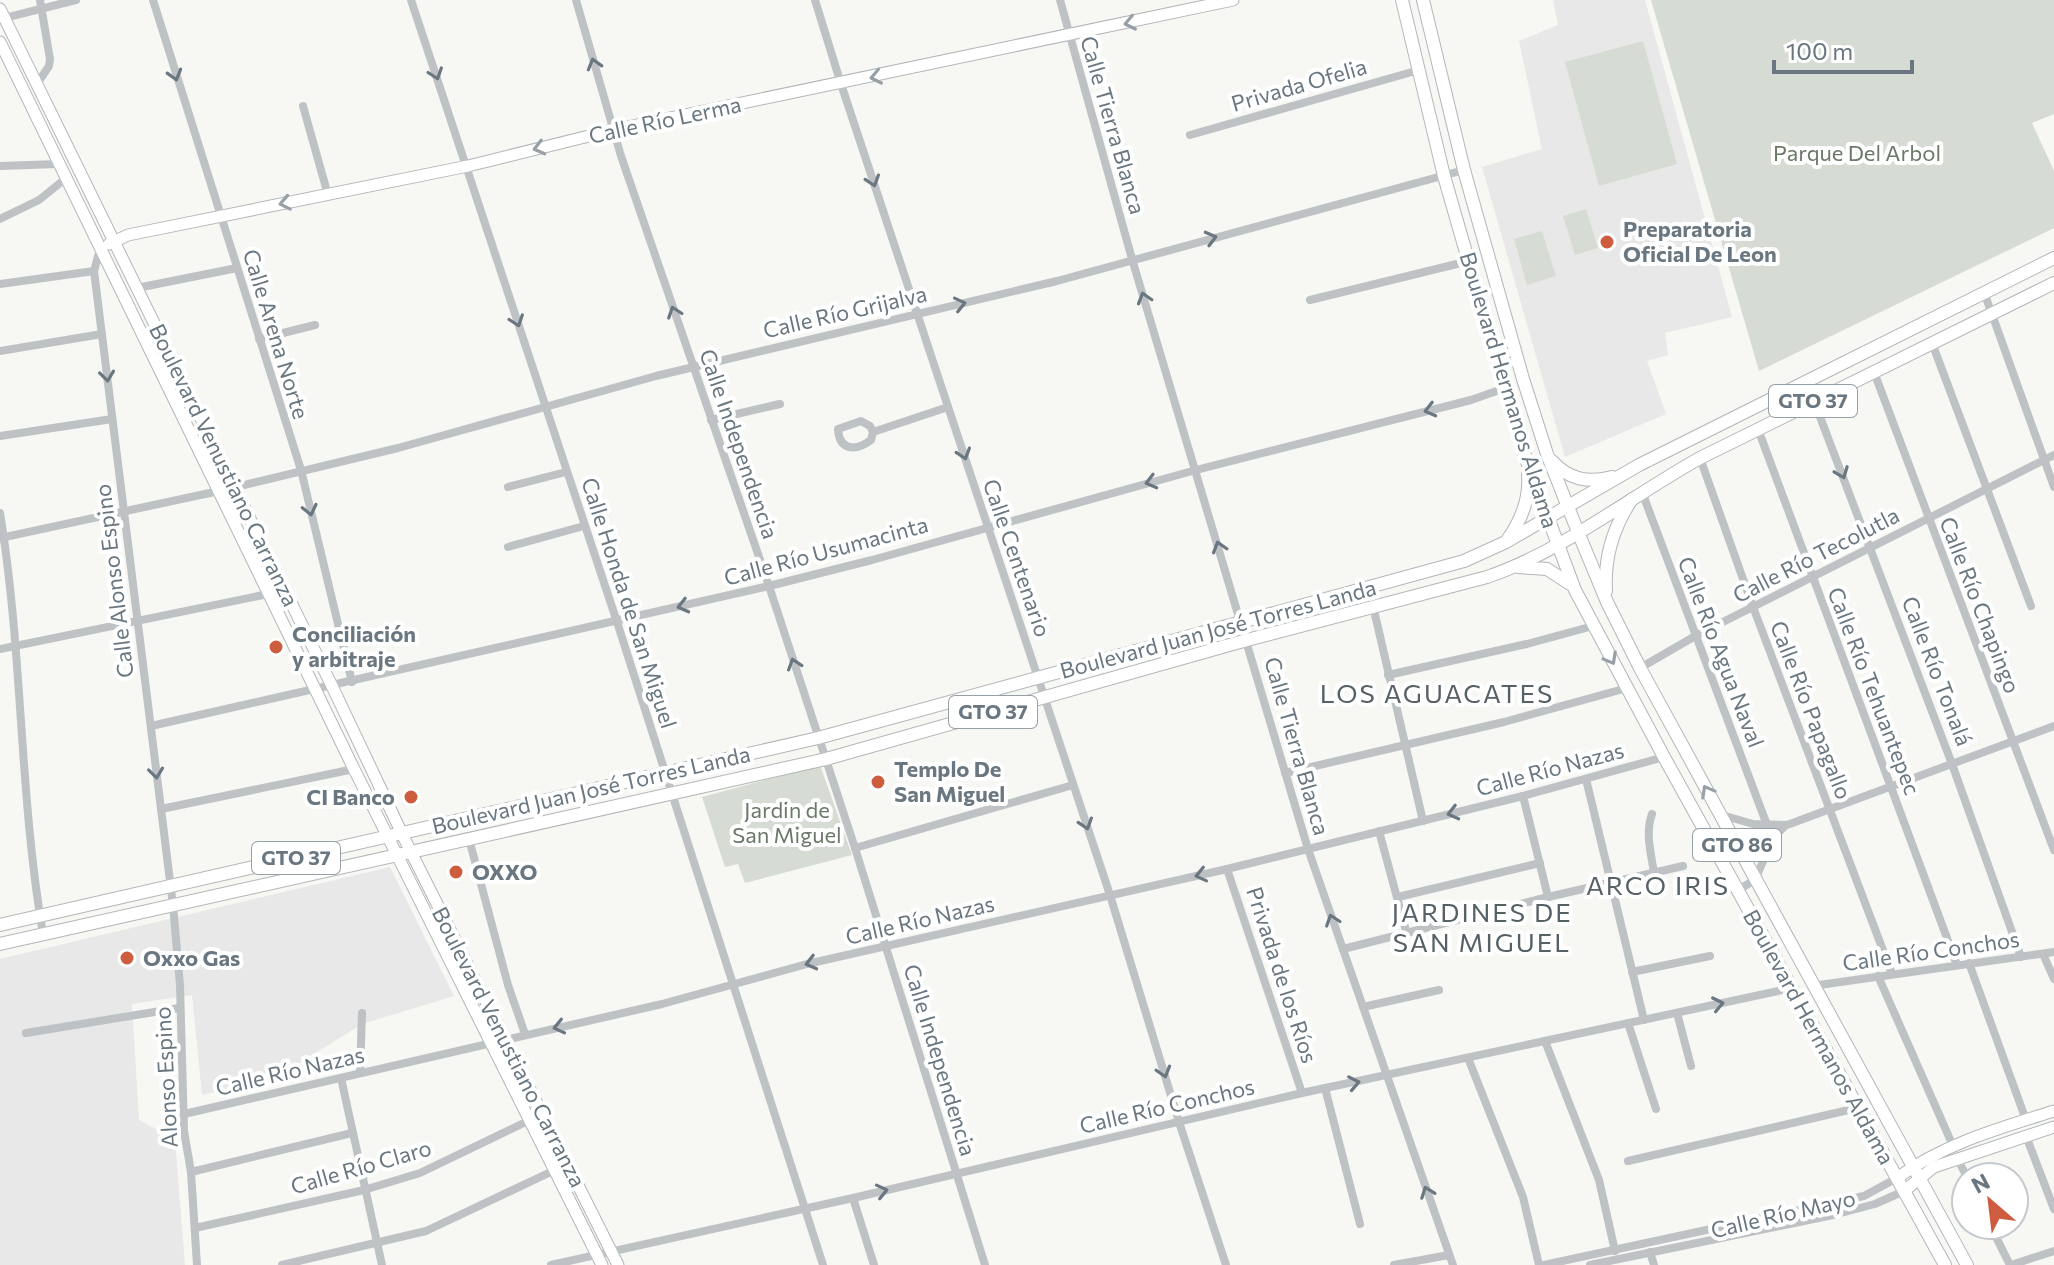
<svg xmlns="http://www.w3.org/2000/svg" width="2054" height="1265" viewBox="0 0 2054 1265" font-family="Commissioner,sans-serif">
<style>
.built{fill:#e7e8e7}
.green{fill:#d6dbd4}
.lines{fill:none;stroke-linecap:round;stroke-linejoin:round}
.secondary-casing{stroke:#b1b6b9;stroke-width:13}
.primary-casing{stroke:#b2b6b9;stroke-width:14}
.street{stroke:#bec2c5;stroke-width:8}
.secondary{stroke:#fff;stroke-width:11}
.primary{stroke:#fff;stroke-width:12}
.oneway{stroke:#97a0a7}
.oneway2{stroke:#6a7781}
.poi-dot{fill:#cd5d3e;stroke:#fff;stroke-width:3}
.labels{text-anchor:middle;stroke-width:8;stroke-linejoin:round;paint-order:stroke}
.shield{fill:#fff;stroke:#97a0a7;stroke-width:2}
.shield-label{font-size:20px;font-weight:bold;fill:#6a7781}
.street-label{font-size:22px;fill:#6a7781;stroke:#fff}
.park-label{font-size:22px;fill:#6b7968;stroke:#fff}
.poi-label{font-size:22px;font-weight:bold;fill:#6a7781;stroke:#fff;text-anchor:start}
.quarter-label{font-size:26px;letter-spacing:2px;fill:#566067;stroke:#fff}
</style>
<rect width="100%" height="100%" fill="#f7f7f4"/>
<g class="built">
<path d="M1553,0h92l87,317 -67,16 3,22 -21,6 19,53 -101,43 -83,-290 60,-18 -23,-108 39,-16z"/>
<path d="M390,867l64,129 -92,28 -85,53 -75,18 -10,-100 -60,9 7,116 36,20 10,125h-185v-306z"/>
</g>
<g class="green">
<path d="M1651,0h403v114l-22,9 22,48v57l-295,143z"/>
<path d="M1643,41l34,123 -78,22 -34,-124z"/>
<path d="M1586,209l12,39 -23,7 -12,-39z"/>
<path d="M1542,231l14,45 -29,9 -13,-46z"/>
<path d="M820,765l32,90 -107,28 -7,-19 -13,3 -23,-70z"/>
</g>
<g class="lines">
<g class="secondary-casing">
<g id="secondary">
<path d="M0,9l332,677 74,156 212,423"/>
<path d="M0,42l354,727 248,496"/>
<path d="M109,244l19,-9 340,-69 145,-36 620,-130"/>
<path d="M1897,1178c46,-34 103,-50 157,-67"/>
<path d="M1904,1191l30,-24 120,-40"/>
</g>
</g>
<g class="primary-casing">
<g id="primary">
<path d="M1402,0l42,176 61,212 21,71 49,131 89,167 281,508"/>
<path d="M1423,0l41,170 59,209 24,75 31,78 29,70 33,66 327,597"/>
<path d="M1552,461c17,19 36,22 60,16"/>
<path d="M1508,539c14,-20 22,-41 20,-65"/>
<path d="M1518,567l29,2 23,15"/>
<path d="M1606,591c-2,-33 8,-65 26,-92"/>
<path d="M0,925l818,-187 646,-177 42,-19 133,-77 415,-207"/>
<path d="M0,944l826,-185 421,-119 240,-63c76,-26 143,-80 213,-119l354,-175"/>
</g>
</g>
<g class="street">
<path d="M153,0l148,470 51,212"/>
<path d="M411,0l206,622 206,643"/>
<path d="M576,0l45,156 148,430 86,262 130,417"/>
<path d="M815,0l26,84 269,811 69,227 47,143"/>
<path d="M1060,0l72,259 176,590 145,416"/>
<path d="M0,19l76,-19"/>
<path d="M37,84l12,-18 1,-7 -10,-59"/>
<path d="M303,106l25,89"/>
<path d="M1190,135l229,-65"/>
<path d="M0,166l58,-2"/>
<path d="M0,219l39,-19 26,-21"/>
<path d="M100,249l-6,22 79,634 7,80 4,146 7,41 6,93"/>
<path d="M0,284l94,-13"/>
<path d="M137,288l100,-20"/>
<path d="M1984,292l70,195"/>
<path d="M1310,300l159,-39"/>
<path d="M259,339l56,-14"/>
<path d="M1932,343l99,263"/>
<path d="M0,351l102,-17"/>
<path d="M1874,372l180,478"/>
<path d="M1814,401l138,363 69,193"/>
<path d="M711,420l69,-16"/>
<path d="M861,421l9,5 3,6 -2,8c-16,12 -32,10 -33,-11z"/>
<path d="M1758,429l199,536"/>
<path d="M873,432l75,-25"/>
<path d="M0,436l112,-17"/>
<path d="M1700,458l53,149 139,367"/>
<path d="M508,487l58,-15"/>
<path d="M1642,492l125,333"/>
<path d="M0,513c23,139 19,282 43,421"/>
<path d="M0,538l219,-47 179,-43 258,-72 401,-95 407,-111"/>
<path d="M508,547l76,-21"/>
<path d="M1373,606l50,215"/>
<path d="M0,649l268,-55"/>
<path d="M1640,668l57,-33 357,-180"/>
<path d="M1388,675l139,-31 66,-18"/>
<path d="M151,726l618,-140 103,-26 324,-90 275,-70 34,-12"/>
<path d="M1285,773l219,-51 123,-34"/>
<path d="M1586,779l58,241"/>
<path d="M1523,796l25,101"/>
<path d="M161,809l193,-40"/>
<path d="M1652,814c-7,19 -1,39 2,59"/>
<path d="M1722,815l31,9 34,1 267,-99"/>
<path d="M1379,831l27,100"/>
<path d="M469,839l39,146 17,49"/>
<path d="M855,848l218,-63"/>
<path d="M1227,869l75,224"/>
<path d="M1738,890l17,-10 18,-42 13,-13"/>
<path d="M1398,897l142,-34"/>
<path d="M1343,949l205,-52 135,-31"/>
<path d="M2043,954l11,25"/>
<path d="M1969,963l57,157"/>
<path d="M1632,972l78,-16"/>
<path d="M1878,976l75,170"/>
<path d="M1812,986l242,-34"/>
<path d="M1363,1007l76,-17"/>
<path d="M1677,1013l14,53"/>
<path d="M1628,1023l28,86"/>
<path d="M26,1033l153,-25"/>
<path d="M1545,1041l54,139 16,71"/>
<path d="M1468,1058l55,139 16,68"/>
<path d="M360,1073l2,-60"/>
<path d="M341,1078l41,187"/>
<path d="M1325,1088l35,136"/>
<path d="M184,1114l478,-110 145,-40 420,-95 296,-73 141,-39"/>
<path d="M2026,1136l28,73"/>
<path d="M1957,1158l10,19"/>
<path d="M1628,1161l229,-53"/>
<path d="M191,1172l161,-39"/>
<path d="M853,1198l21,67"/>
<path d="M1990,1225l20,40"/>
<path d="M195,1228l169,-38 56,-17 110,-53"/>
<path d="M1650,1252l4,13"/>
<path d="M282,1265l144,-34 129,-61"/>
<path d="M551,1265l302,-67 449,-105 490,-105"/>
<path d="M1394,1265l55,-10"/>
<path d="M1544,1265l320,-69 33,-18"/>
<path d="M1590,1265l243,-50 42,-11 29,-13"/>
<path d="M2011,1265l43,-14"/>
</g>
<use href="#secondary" class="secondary"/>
<use href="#primary" class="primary"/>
</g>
<defs><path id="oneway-chevron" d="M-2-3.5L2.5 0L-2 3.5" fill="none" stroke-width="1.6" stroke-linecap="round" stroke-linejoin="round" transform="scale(2)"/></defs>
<g class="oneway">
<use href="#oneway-chevron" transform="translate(1130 23) rotate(168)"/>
<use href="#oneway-chevron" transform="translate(876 77) rotate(168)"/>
<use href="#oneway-chevron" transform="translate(539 148) rotate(166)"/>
<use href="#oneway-chevron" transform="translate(285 203) rotate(169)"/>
<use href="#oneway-chevron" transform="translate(1611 659) rotate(61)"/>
<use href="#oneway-chevron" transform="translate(1707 791) rotate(-119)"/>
</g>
<g class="oneway2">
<use href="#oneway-chevron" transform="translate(594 64) rotate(-106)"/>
<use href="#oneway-chevron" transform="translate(436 74) rotate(71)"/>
<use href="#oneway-chevron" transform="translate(175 75) rotate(74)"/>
<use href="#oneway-chevron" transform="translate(873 181) rotate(72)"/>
<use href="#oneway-chevron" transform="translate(1211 238) rotate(-15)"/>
<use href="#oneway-chevron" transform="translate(1144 298) rotate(-107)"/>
<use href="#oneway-chevron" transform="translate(960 304) rotate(-13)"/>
<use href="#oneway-chevron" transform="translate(674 312) rotate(-109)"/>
<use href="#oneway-chevron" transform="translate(517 321) rotate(71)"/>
<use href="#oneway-chevron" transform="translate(107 376) rotate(83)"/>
<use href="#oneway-chevron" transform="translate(1430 410) rotate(166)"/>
<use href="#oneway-chevron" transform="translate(964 454) rotate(72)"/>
<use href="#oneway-chevron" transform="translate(1842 473) rotate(69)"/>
<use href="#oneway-chevron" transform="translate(1151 482) rotate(165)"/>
<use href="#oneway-chevron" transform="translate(310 510) rotate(77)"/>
<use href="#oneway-chevron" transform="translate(1219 547) rotate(-107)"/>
<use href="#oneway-chevron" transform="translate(683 606) rotate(166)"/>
<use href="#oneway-chevron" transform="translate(794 664) rotate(-108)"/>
<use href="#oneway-chevron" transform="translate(156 773) rotate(83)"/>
<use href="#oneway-chevron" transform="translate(1453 813) rotate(166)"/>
<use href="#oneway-chevron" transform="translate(1086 824) rotate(72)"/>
<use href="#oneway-chevron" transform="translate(1201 875) rotate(167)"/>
<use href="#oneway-chevron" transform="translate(1332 920) rotate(-109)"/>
<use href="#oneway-chevron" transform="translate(811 963) rotate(166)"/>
<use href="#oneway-chevron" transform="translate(1718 1004) rotate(-12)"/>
<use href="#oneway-chevron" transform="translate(559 1027) rotate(167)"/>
<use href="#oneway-chevron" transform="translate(1164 1072) rotate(73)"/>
<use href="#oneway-chevron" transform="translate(1354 1083) rotate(-11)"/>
<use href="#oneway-chevron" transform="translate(882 1191) rotate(-13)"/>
<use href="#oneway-chevron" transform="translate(1427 1192) rotate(-110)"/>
</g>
<g class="poi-dot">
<circle cx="1607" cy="242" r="8"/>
<circle cx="276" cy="647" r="8"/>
<circle cx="878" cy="782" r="8"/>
<circle cx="411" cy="797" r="8"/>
<circle cx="456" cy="872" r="8"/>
<circle cx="127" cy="958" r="8"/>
</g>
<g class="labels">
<g class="shield">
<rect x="1769" y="385" width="88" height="32" rx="6"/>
<rect x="949" y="696" width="88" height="32" rx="6"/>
<rect x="1693" y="829" width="88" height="32" rx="6"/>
<rect x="252" y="842" width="88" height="32" rx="6"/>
</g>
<g class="shield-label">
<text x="1813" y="408">GTO 37</text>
<text x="993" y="719">GTO 37</text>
<text x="1737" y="852">GTO 86</text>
<text x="296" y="865">GTO 37</text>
</g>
<g class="street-label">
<text transform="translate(1299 85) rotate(-16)" y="8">Privada Ofelia</text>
<text transform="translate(665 120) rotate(-12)" y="8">Calle Río Lerma</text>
<text transform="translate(1113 125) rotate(74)" y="8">Calle Tierra Blanca</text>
<text transform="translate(845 312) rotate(-13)" y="8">Calle Río Grijalva</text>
<text transform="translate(276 334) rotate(73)" y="8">Calle Arena Norte</text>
<text transform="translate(1509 390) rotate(73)" y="8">Boulevard Hermanos Aldama</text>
<text transform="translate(739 444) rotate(71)" y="8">Calle Independencia</text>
<text transform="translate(224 465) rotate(64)" y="8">Boulevard Venustiano Carranza</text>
<text transform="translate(826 551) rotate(-15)" y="8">Calle Río Usumacinta</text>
<text transform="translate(1816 555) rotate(-27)" y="8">Calle Río Tecolutla</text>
<text transform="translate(1017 558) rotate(71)" y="8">Calle Centenario</text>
<text transform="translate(114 581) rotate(-97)" y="8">Calle Alonso Espino</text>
<text transform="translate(629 603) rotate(72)" y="8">Calle Honda de San Miguel</text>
<text transform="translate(1980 605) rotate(69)" y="8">Calle Río Chapingo</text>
<text transform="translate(1218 629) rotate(-15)" y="8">Boulevard Juan José Torres Landa</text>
<text transform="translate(1721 652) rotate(69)" y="8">Calle Río Agua Naval</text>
<text transform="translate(1937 671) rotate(69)" y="8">Calle Río Tonalá</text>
<text transform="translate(1874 691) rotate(69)" y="8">Calle Río Tehuantepec</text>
<text transform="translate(1811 710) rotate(69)" y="8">Calle Río Papagallo</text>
<text transform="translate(1297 746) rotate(74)" y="8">Calle Tierra Blanca</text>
<text transform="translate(1550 769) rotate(-15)" y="8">Calle Río Nazas</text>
<text transform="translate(591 790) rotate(-13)" y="8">Boulevard Juan José Torres Landa</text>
<text transform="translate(920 920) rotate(-13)" y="8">Calle Río Nazas</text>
<text transform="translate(1931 951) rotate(-8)" y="8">Calle Río Conchos</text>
<text transform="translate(1282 975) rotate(72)" y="8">Privada de los Ríos</text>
<text transform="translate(1819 1037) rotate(61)" y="8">Boulevard Hermanos Aldama</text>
<text transform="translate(509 1047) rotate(63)" y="8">Boulevard Venustiano Carranza</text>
<text transform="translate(940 1060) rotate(73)" y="8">Calle Independencia</text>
<text transform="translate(290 1071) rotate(-13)" y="8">Calle Río Nazas</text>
<text transform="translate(166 1077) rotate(-93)" y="8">Alonso Espino</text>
<text transform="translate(1167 1106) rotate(-13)" y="8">Calle Río Conchos</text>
<text transform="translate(361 1167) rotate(-16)" y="8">Calle Río Claro</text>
<text transform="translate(1783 1214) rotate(-13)" y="8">Calle Río Mayo</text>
</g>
<g class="park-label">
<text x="1857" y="161">Parque Del Arbol</text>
<text x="787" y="818">Jardin de<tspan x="787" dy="25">San Miguel</tspan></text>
</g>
<g class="poi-label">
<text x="1623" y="237">Preparatoria<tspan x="1623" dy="25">Oficial De Leon</tspan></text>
<text x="292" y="642">Conciliación<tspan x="292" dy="25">y arbitraje</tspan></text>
<text x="894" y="777">Templo De<tspan x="894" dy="25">San Miguel</tspan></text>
<text x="395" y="805" text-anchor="end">CI Banco</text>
<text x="472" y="880">OXXO</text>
<text x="143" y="966">Oxxo Gas</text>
</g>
<g class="quarter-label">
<text x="1437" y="703">LOS AGUACATES</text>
<text x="1658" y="895">ARCO IRIS</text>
<text x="1482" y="922">JARDINES DE<tspan x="1482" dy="30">SAN MIGUEL</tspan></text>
</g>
</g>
<g transform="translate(1990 1201) rotate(332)"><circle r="38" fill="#ffffff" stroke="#c3c9cd" stroke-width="2"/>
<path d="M0-6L14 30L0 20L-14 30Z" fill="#cd5d3e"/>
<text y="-12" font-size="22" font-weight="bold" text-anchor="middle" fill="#6a7781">N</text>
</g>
<path d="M1774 60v12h138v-12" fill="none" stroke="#6a7781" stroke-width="4"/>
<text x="1786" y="60" font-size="24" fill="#6a7781" stroke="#ffffff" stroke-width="6" paint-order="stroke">100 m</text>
</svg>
